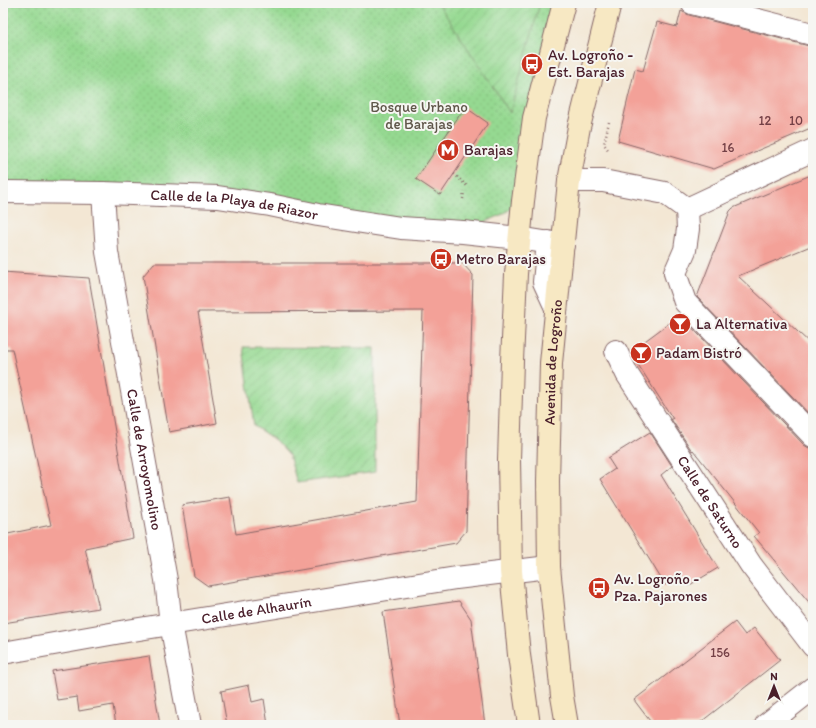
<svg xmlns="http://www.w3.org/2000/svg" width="816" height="728" viewBox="0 0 816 728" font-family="Itim,sans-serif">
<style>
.park{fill:url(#park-dots);stroke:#707c5e}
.garden{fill:url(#garden-furrows);stroke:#707c5e}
.building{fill:#f3a198}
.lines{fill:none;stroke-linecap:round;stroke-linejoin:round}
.street-casing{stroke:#856566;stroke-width:24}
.secondary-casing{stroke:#856566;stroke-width:24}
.path{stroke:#856566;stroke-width:2.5;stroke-dasharray:1 3;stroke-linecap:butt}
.street{stroke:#fff;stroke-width:22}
.secondary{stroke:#f7e8c3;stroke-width:22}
.labels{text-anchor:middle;stroke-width:4;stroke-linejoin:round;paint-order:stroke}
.number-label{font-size:13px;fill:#744046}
.poi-label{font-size:15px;fill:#4a1f2b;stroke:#f6f6f2;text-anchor:start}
.park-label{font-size:15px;fill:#60574a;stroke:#f6f6f2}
.street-label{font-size:15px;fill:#4a1f2b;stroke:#f6f6f2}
</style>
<defs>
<pattern id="park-dots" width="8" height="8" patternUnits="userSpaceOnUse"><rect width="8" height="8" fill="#95d991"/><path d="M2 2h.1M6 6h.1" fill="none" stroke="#82ba7d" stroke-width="1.8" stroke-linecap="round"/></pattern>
<pattern id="garden-furrows" width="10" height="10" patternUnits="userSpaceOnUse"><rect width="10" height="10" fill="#95d991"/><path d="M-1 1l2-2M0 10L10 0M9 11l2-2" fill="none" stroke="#82ba7d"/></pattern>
</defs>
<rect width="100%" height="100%" fill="#f6f6f2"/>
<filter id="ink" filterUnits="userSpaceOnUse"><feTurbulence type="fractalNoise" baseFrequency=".025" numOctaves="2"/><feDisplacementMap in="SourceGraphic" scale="8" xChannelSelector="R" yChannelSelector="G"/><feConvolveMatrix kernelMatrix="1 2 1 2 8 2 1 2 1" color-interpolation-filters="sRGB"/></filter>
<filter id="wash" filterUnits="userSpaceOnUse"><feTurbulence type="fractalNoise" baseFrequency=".012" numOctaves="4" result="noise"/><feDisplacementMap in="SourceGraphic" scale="16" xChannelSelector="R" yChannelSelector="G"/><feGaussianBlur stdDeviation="0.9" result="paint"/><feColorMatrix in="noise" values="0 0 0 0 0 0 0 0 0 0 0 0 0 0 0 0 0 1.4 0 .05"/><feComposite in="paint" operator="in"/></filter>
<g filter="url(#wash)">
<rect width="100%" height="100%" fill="#f3e7d4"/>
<path class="park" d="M3,3h561l-41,198 -22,14 -38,17 -145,-17 -315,-23z"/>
<g class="garden">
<path d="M438,3h102l-30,110z"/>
<path d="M243,347l132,1v124l-78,11 -8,-28 -14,-15 -21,-14z"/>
</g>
<g id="blocks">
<g class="building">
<path d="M681,11l8,4 120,31h4v81l-99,42 -96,-28 17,-72 8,2 14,-49 20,5z"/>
<path d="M465,107l23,16 -48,72 -24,-16z"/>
<path d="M813,174v71l-75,31 75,70v72l-116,-121 33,-86 3,-3z"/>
<path d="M154,263h308l11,12 -7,256 -10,12 -248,43 -14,-10 -12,-71 48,-8 6,37 181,-32 6,-191 -225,1 19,111 -48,9 -26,-156z"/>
<path d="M3,272l86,6 44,260 -48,10 14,60 -96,15v-88l48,-10 -39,-176h-9z"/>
<path d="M680,315l124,130 5,3h4v159l-59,-71 5,-3 -66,-83 -1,1 -21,-32h2l-43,-67z"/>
<path d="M650,432l22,34 -11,9 57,93 -30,18 -7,-10 -16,9 -65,-106 15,-10 -7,-11z"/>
<path d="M459,601l12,18 14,106h-85l-17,-113z"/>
<path d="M735,622l10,13 9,-7 26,32 -83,65h-44l-19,-25z"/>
<path d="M149,656l11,69h-44l-3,-20 -34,6 -2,-14 -20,3 -5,-29z"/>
<path d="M249,685l3,17 12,-3 4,26h-41l-6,-34z"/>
</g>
</g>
</g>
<g filter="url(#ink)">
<use href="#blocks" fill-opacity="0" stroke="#856566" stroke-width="1"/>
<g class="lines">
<g class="street-casing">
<g id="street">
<path d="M692,3l120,31"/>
<path d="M569,181h34l62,12 22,16"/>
<path id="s1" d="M3,192l100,1 115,4 52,8 48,10 44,7 39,6 62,4 56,6 44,7"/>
<path id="s2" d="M103,193l4,59 59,328 5,44 19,101"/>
<path d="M687,209l1,20 -3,21 -10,23 10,29 128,134"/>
<path d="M687,209l126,-59"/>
<path d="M548,242l-4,40 12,26"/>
<path id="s3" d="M616,351l11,23 124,191 62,81"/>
<path id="s4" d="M3,653l124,-22 329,-53 93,-11"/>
<path d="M766,725l47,-37"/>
</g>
</g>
<g class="secondary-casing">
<g id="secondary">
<path d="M529,725l-10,-70 -8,-84 -2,-111 3,-99 4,-87 7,-73 11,-83 30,-115"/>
<path id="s5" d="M567,725l-5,-29 -13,-129 -1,-86 3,-118 18,-182 10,-54 31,-124"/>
</g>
</g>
<g class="path">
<path d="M609,122l-5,22 5,7"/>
<path d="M454,174l14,13"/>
<path d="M463,199l1,-8"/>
</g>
<use href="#street" class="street"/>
<use href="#secondary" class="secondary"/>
</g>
</g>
<defs>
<g id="bus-disc" transform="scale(1.15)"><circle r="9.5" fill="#c8321e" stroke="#f6f6f2"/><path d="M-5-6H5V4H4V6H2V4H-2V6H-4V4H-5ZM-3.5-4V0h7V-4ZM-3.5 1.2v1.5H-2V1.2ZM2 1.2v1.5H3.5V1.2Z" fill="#fff"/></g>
<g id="metro-disc" transform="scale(1.15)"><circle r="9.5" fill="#c8321e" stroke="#f6f6f2"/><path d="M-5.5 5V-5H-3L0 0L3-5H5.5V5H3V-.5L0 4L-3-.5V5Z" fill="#fff"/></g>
<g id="bar-disc" transform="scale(1.15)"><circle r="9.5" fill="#c8321e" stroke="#f6f6f2"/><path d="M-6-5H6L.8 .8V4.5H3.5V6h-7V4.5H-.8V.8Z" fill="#fff"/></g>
</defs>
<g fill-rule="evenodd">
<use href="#bus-disc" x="532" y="64"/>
<use href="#metro-disc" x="448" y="150"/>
<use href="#bus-disc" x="441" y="259"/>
<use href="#bar-disc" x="680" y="324"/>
<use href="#bar-disc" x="641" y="353"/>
<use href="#bus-disc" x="599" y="588"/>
</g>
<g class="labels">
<g class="number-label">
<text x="765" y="125">12</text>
<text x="796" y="125">10</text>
<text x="728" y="152">16</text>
<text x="720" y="657">156</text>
</g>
<g class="poi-label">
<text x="548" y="60">Av. Logroño -<tspan x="548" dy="17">Est. Barajas</tspan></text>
<text x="464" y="155">Barajas</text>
<text x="456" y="264">Metro Barajas</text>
<text x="696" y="329">La Alternativa</text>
<text x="656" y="358">Padam Bistró</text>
<text x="614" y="584">Av. Logroño -<tspan x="614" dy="17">Pza. Pajarones</tspan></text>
</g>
<g class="park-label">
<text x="419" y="112">Bosque Urbano<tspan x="419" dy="17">de Barajas</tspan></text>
</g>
<g class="street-label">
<text dy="5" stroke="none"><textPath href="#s1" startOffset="232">Calle de la Playa de Riazor</textPath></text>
<text dy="5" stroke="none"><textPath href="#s5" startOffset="364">Avenida de Logroño</textPath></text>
<text dy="5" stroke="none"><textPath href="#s2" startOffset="270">Calle de Arroyomolino</textPath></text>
<text dy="5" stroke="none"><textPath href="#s3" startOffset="178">Calle de Saturno</textPath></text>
<text dy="5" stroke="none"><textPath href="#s4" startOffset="257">Calle de Alhaurín</textPath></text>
</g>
</g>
<rect width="816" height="728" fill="none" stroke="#f6f6f2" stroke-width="16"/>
<g transform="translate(774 686)" stroke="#f6f6f2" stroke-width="3" paint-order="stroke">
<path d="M0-3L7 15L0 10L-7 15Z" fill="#4a1f2b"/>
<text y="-6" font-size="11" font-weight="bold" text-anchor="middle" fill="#4a1f2b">N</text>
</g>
</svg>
